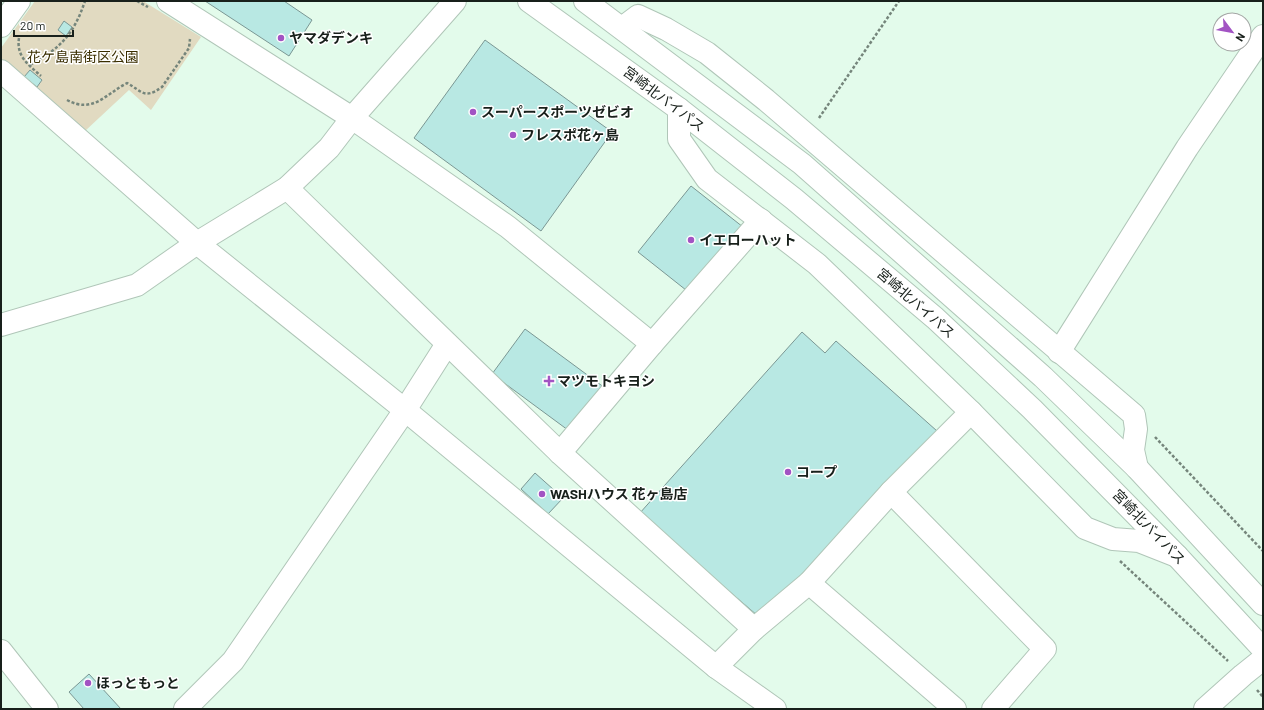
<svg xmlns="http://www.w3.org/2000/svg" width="1264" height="710" viewBox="0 0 1264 710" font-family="Barlow,'Noto Sans JP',sans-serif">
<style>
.green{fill:#e1dac1}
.building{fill:#b8e8e3;stroke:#7b9794}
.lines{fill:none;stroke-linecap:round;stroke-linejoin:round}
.minor-casing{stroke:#b0c6b8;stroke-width:24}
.highway-casing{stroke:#b0c6b8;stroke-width:24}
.path{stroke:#75857b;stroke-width:2.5;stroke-dasharray:3 2;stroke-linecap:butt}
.minor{stroke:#fff;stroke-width:22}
.highway{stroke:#fff;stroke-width:22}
.poi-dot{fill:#a253c3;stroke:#fff;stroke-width:1.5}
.labels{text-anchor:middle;stroke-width:3;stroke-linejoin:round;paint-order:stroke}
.poi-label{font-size:14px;font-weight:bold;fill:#18201b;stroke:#fff;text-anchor:start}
.park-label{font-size:14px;fill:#3a2e00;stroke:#fff}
.street-label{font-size:14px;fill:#18201b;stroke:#fff}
</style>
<rect width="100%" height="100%" fill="#e3fbeb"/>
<path class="green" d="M35,1h108l58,36 -50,73 -22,-20 -44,41 -84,-71v-12z"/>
<g class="building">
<path d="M205,1h79l28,19 -23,36z"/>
<path d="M64,21l8,6 -6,9 -8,-6z"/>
<path d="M485,40l127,92 -71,99 -127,-93z"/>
<path d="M30,70l12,10 -5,7 -13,-10z"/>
<path d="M691,186l52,41 -52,67 -53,-42z"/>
<path d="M525,329l80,59 -33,45 -80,-59z"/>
<path d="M802,332l23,21 11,-12 101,90 -127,142 -52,43 -119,-102z"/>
<path d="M535,473l28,25 -15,16 -27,-25z"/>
<path d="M89,674l32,35h-37l-15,-17z"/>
</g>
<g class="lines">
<g class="minor-casing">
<g id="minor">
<path d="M168,1l184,117 156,109 144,117"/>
<path d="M1,26l18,-25"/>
<path d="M622,28l16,-12 28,13 41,24 59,47 368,315 2,14 -3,21 4,18"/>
<path d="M1,71l196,172 208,167 311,257 59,42"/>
<path d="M679,109v30l28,40 110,85 154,148 114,116 28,11 26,2 38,15"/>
<path d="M287,188l273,265 194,176"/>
<path d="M1,325l136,-40 60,-42 90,-55 42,-40 23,-30 103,-117"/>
<path d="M1059,352l128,-204 76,-112"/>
<path d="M560,453l92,-109 109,-124"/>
<path d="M891,492l154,157 -52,60"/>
<path d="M809,583l146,126"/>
<path d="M1,651l46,58"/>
<path d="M716,667l38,-38 55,-46 82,-91 80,-80"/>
<path d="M185,709l48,-48 172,-251 42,-66"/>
<path d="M1205,709l38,-34 20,-16"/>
</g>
</g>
<g class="highway-casing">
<g id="highway">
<path d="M529,1l150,108 115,90 141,119 97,91 145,147 86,93"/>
<path d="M585,1l217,163 241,213 94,91 126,136"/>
</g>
</g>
<g class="path">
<path d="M137,1l11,6"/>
<path d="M19,38c-3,19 10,27 22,38"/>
<path d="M30,65c31,-17 44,-31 55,-64"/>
<path d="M67,100c26,14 39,-6 60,-17 15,8 17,17 35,4l27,-39 1,-9"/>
<path d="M819,118l80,-117"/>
<path d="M1155,437l108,114"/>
<path d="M1120,561l108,100"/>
<path d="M1257,690l6,7"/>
</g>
<use href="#minor" class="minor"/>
<use href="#highway" class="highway"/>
</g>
<g class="poi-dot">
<circle cx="281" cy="38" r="4"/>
<circle cx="473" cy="112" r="4"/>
<circle cx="513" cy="135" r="4"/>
<circle cx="691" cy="240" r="4"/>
<path d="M547 375h4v4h4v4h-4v4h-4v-4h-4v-4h4z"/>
<circle cx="788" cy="472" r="4"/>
<circle cx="542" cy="494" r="4"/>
<circle cx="88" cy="683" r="4"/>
</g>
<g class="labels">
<g class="poi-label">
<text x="289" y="43">ヤマダデンキ</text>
<text x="481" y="117">スーパースポーツゼビオ</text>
<text x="521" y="140">フレスポ花ヶ島</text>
<text x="699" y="245">イエローハット</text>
<text x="557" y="386">マツモトキヨシ</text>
<text x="796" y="477">コープ</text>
<text x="550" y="499">WASHハウス 花ヶ島店</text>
<text x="96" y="688">ほっともっと</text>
</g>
<g class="park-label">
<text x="83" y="62">花ケ島南街区公園</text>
</g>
<g class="street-label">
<text transform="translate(664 99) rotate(37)" y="5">宮崎北バイパス</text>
<text transform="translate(916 303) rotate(41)" y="5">宮崎北バイパス</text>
<text transform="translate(1149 527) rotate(46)" y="5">宮崎北バイパス</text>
</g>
</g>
<rect width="1264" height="710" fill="none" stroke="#18201b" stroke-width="4"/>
<g transform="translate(1232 32) rotate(122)"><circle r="19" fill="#ffffff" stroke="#a3a6a4"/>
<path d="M0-3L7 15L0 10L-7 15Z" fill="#a253c3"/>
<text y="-6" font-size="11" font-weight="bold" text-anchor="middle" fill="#18201b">N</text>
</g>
<path d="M14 30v6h59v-6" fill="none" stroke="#18201b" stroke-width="2"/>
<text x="20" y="30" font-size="12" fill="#18201b" stroke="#ffffff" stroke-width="3" paint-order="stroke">20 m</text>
</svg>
